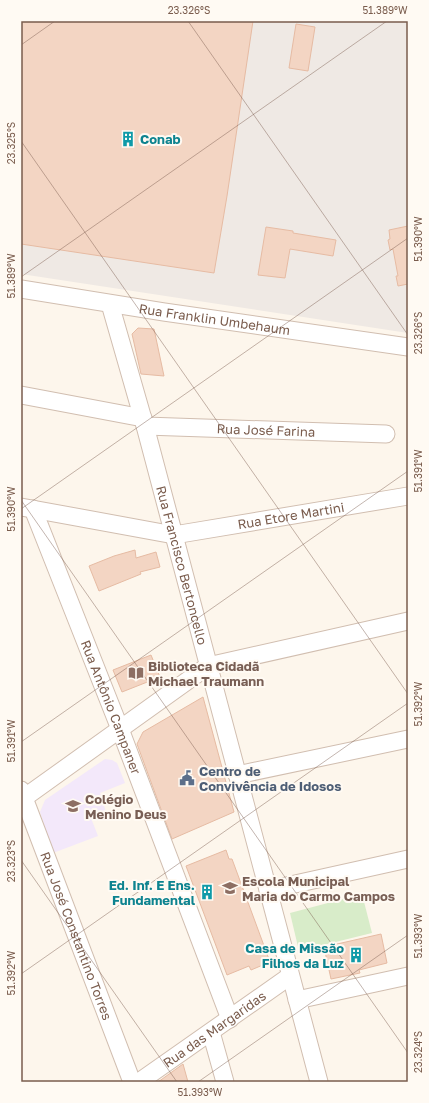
<svg xmlns="http://www.w3.org/2000/svg" width="429" height="1103" viewBox="0 0 429 1103" font-family="'Golos Text',sans-serif">
<style>
.industrial{fill:#efe9e4}
.education{fill:#f3e8fa}
.green{fill:#d8ecc9}
.building{fill:#f3d5c3;stroke:#e6bba3}
.lines{fill:none;stroke-linecap:round;stroke-linejoin:round}
.minor-casing{stroke:#d1beb0;stroke-width:19}
.minor{stroke:#fff;stroke-width:17}
.ticks{fill:none;stroke:#7a5c4d;stroke-width:1;stroke-opacity:0.45}
.labels{text-anchor:middle;stroke-width:4;stroke-linejoin:round;paint-order:stroke}
.culture-label{font-size:13px;font-weight:bold;fill:#0d838f;stroke:#fffaf3;text-anchor:end}
.street-label{font-size:13px;fill:#7a5c4d;stroke:#fffaf3}
.education-label{font-size:13px;font-weight:bold;fill:#785e54;stroke:#fffaf3;text-anchor:start}
.service-label{font-size:13px;font-weight:bold;fill:#4e5e75;stroke:#fffaf3;text-anchor:start}
.neatline{fill:none;stroke:#7a5c4d;stroke-width:1.5}
.ticks-label{font-size:10px;text-anchor:middle;fill:#7a5c4d}
</style>
<rect width="100%" height="100%" fill="#fdf6ec"/>
<path class="industrial" d="M21,21h387v312l-387,-59z"/>
<path class="education" d="M105,759l7,1 5,3 8,20 -25,10 6,19 -15,6 7,18 -45,17 -13,-41 5,-12z"/>
<path class="green" d="M362,894l10,39 -73,18 -9,-38z"/>
<g class="building">
<path d="M21,21h232l-26,175 -13,77 -193,-29z"/>
<path d="M296,24l19,3 -7,44 -19,-3z"/>
<path d="M408,226v58l-10,2 -2,-10h2l-5,-27 -3,1 -2,-10 2,-1 -1,-9z"/>
<path d="M266,227l27,4v2l43,7 -3,16 -43,-7 -5,29 -27,-3z"/>
<path d="M138,328l16,1 10,47 -23,-2 -9,-40z"/>
<path d="M135,550l1,8 20,-6 4,15 -20,5 1,2 -42,17 -10,-25 25,-10z"/>
<path d="M151,655l9,22 -38,15 -9,-22z"/>
<path d="M203,697l31,115 -62,27 -35,-95 6,-12z"/>
<path d="M226,850l3,9h3l38,103 -19,8 -2,-4 -22,9 -41,-109z"/>
<path d="M381,934l6,29 -28,7 1,3 -29,6 -7,-32z"/>
<path d="M183,1064l5,18h-30z"/>
</g>
<g class="lines">
<g class="minor-casing">
<g id="minor">
<path id="s1" d="M21,289l143,23 244,35"/>
<path id="s2" d="M110,304l35,122 174,656"/>
<path d="M21,395l122,23"/>
<path id="s3" d="M145,426l241,8"/>
<path id="s4" d="M21,507l153,28 234,-39"/>
<path id="s5" d="M33,509l87,220 110,290"/>
<path d="M237,775l171,-36"/>
<path id="s6" d="M21,790l111,292"/>
<path d="M21,800l187,-134 200,-45"/>
<path d="M268,890l140,-31"/>
<path d="M297,1000l111,-24"/>
<path d="M211,1032l14,50"/>
<path id="s7" d="M139,1082l151,-106"/>
</g>
</g>
<use href="#minor" class="minor"/>
</g>
<path class="ticks" d="M188,21l220,314M21,45l34,-24M21,141l387,553M21,277l366,-256M21,500l387,553M21,509l387,-271M21,742l387,-271M21,860l156,222M21,974l387,-271M198,1082l210,-147"/>
<defs>
<g id="building-bare" transform="scale(1.2)"><path d="M-4-6H4V6H1V3H-1V6H-4ZM-2.5-4.3h1.7v1.8h-1.7ZM.8-4.3h1.7v1.8H.8ZM-2.5-1h1.7V.8h-1.7ZM.8-1h1.7V.8H.8Z" fill="#0f9aa8" stroke="#fffaf3" stroke-width="2.5" paint-order="stroke"/></g>
<g id="library-bare" transform="scale(1.2)"><path d="M-6-4Q-3-5.5-.7-3.5V5Q-3 3-6 4ZM6-4Q3-5.5 .7-3.5V5Q3 3 6 4Z" fill="#8d6e63" stroke="#fffaf3" stroke-width="2.5" paint-order="stroke"/></g>
<g id="civic-bare" transform="scale(1.2)"><path d="M-.6-6.5H3V-4.5H.6V-3L4-1V1h2V6H-6V1h2V-1L-.6-3ZM-1.2 2.5V6h2.4V2.5Z" fill="#5c6f8a" stroke="#fffaf3" stroke-width="2.5" paint-order="stroke"/></g>
<g id="school-bare" transform="scale(1.2)"><path d="M0-5L7-2L0 1L-7-2ZM-4 1L0 2.5L4 1V4Q0 6-4 4Z" fill="#8d6e63" stroke="#fffaf3" stroke-width="2.5" paint-order="stroke"/></g>
</defs>
<g fill-rule="evenodd">
<use href="#building-bare" x="128" y="139"/>
<use href="#library-bare" x="136" y="673"/>
<use href="#civic-bare" x="187" y="778"/>
<use href="#school-bare" x="73" y="806"/>
<use href="#school-bare" x="230" y="888"/>
<use href="#building-bare" x="207" y="892"/>
<use href="#building-bare" x="356" y="955"/>
</g>
<g class="labels">
<g class="culture-label">
<text x="140" y="144" text-anchor="start">Conab</text>
<text x="195" y="890">Ed. Inf. E Ens.<tspan x="195" dy="15">Fundamental</tspan></text>
<text x="344" y="953">Casa de Missão<tspan x="344" dy="15">Filhos da Luz</tspan></text>
</g>
<g class="street-label">
<text dy="5" stroke="none"><textPath href="#s1" startOffset="196">Rua Franklin Umbehaum</textPath></text>
<text dy="5" stroke="none"><textPath href="#s3" startOffset="121">Rua José Farina</textPath></text>
<text dy="5" stroke="none"><textPath href="#s4" startOffset="274">Rua Etore Martini</textPath></text>
<text dy="5" stroke="none"><textPath href="#s2" startOffset="271">Rua Francisco Bertoncello</textPath></text>
<text dy="5" stroke="none"><textPath href="#s5" startOffset="213">Rua Antônio Campaner</textPath></text>
<text dy="5" stroke="none"><textPath href="#s6" startOffset="156">Rua José Constantino Torres</textPath></text>
<text dy="5" stroke="none"><textPath href="#s7" startOffset="92">Rua das Margaridas</textPath></text>
</g>
<g class="education-label">
<text x="148" y="671">Biblioteca Cidadã<tspan x="148" dy="15">Michael Traumann</tspan></text>
<text x="85" y="804">Colégio<tspan x="85" dy="15">Menino Deus</tspan></text>
<text x="242" y="886">Escola Municipal<tspan x="242" dy="15">Maria do Carmo Campos</tspan></text>
</g>
<g class="service-label">
<text x="199" y="776">Centro de<tspan x="199" dy="15">Convivência de Idosos</tspan></text>
</g>
</g>
<rect width="429" height="1103" fill="none" stroke="#fffaf3" stroke-width="44"/>
<rect x="22" y="22" width="385" height="1059" class="neatline"/>
<g class="ticks-label">
<text x="189" y="14">23.326°S</text>
<text x="385" y="14">51.389°W</text>
<text transform="translate(11 143) rotate(-90)" y="4">23.325°S</text>
<text transform="translate(418 239) rotate(-90)" y="4">51.390°W</text>
<text transform="translate(11 276) rotate(-90)" y="4">51.389°W</text>
<text transform="translate(418 333) rotate(-90)" y="4">23.326°S</text>
<text transform="translate(418 471) rotate(-90)" y="4">51.391°W</text>
<text transform="translate(11 509) rotate(-90)" y="4">51.390°W</text>
<text transform="translate(418 704) rotate(-90)" y="4">51.392°W</text>
<text transform="translate(11 741) rotate(-90)" y="4">51.391°W</text>
<text transform="translate(11 861) rotate(-90)" y="4">23.323°S</text>
<text transform="translate(418 936) rotate(-90)" y="4">51.393°W</text>
<text transform="translate(11 973) rotate(-90)" y="4">51.392°W</text>
<text transform="translate(418 1052) rotate(-90)" y="4">23.324°S</text>
<text x="200" y="1096">51.393°W</text>
</g>
</svg>
